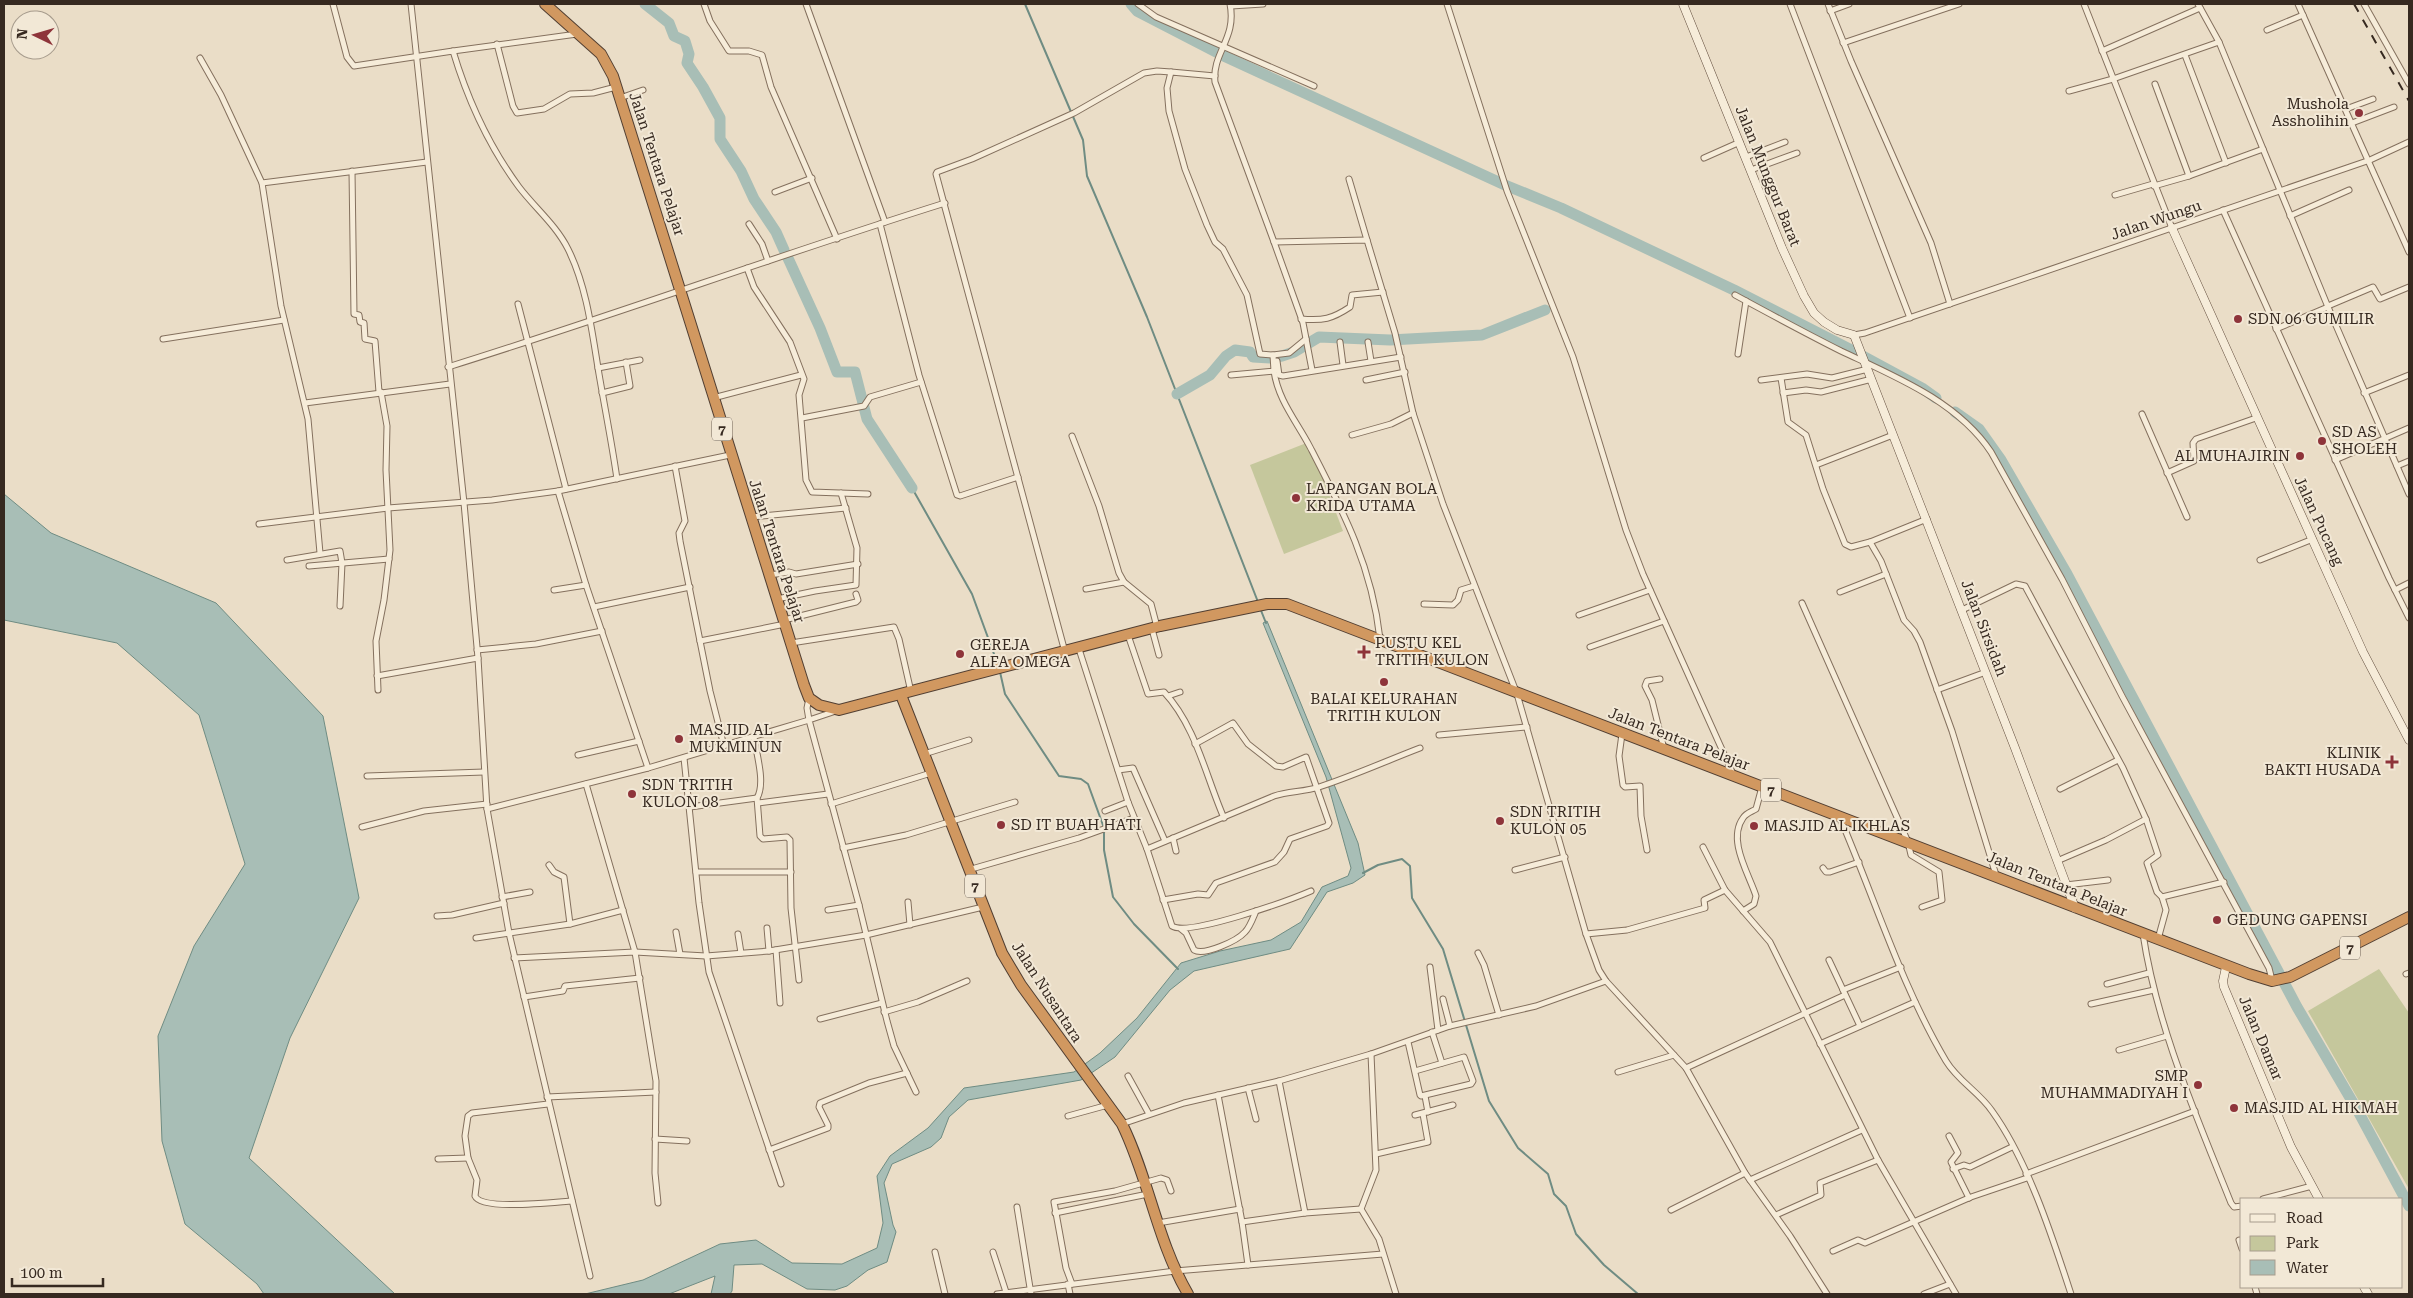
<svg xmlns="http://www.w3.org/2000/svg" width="2413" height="1298" viewBox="0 0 2413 1298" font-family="'Roboto Serif',serif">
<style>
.green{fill:#c5c79c}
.water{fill:#a8beb6;stroke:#6f8c83}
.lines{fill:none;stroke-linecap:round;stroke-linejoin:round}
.stream{stroke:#6f8c83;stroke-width:2}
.river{stroke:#a8beb6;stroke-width:11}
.street-casing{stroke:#84705e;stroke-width:7}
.secondary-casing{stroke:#665141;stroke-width:9}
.highway-casing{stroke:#523f32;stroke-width:12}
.street{stroke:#f6ecd9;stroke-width:5}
.secondary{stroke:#f6ecd9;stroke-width:8}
.highway{stroke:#d19860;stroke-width:10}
.rail{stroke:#362920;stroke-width:2;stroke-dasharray:9 9;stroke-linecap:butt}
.poi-dot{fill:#8e343a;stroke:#f2e8d6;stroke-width:2}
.labels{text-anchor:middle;stroke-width:4;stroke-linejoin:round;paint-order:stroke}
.shield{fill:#f2e8d6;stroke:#6e6257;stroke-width:1}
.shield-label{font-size:14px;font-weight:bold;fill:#362920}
.poi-label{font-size:15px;fill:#362920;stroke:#f2e8d6;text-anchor:start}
.street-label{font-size:15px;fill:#362920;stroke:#f2e8d6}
</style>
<rect width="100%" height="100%" fill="#eaddc7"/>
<g class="green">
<path d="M1309,442l34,89 -59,23 -34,-89z"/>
<path d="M2379,969l30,44v176l-101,-178z"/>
</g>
<g class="water">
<path d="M4,494l47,39 165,70 107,113 36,182 -69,140 -41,120 146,136h-131l-7,-10 -72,-60 -23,-83 -4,-105 36,-90 51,-82 -46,-149 -82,-72 -113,-23z"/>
<path d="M1267,621l91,222 7,32 -12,8 -26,9 -37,57 -96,22 -24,19 -55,67 -34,23 -113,20 -19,17 -8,21 -10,9 -39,17 -8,19 9,42 3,7 -9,30 -19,8 -21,16 -12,4 -28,-1 -45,-25 -28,1 -2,26 -2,3h-19l4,-18 -46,18h-84l58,-14 77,-36 36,-4 36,23 50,1 35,-16 6,-25 -6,-47 13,-20 38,-28 36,-40 110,-16 26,-19 37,-35 44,-55 39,-12 51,-11 30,-18 21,-35 26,-11 3,-8 -25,-91 -63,-154z"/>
</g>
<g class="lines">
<g class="stream">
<path d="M1025,4l58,136 4,36 60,141 111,285"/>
<path d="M912,488l60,106 26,71"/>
<path d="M1260,608l6,15"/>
<path d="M1000,672l5,22 54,82 22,3 7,5 16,44v22l9,47 21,27 44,45"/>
<path d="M1363,873l15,-8 24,-6 8,7 2,32 31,51 46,152 29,47 30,26 6,20 12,12 10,28 28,31 34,29"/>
</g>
<g class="river">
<path d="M645,4l24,19 5,13 11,5 4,13 -2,9 16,24 17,31v21l21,32 13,28 22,33 8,18"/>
<path d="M1131,4l6,7 89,46 279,128 56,23 173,82 127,65 61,33 14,10"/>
<path d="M787,256l33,72 17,44h18l12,47 45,69"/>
<path d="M1177,394l33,-19 16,-19 9,-6 15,2 3,5 17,1 12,-2 12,-4 25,-15 71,3 92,-5 63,-25"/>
<path d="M1955,412l24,17 22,31 66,114 230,433 62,106 50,93"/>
</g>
<g class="street-casing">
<g id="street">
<path d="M333,4l14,53 7,9 99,-15c15,50 35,94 66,136 16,21 37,38 49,62 19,38 24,83 31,125 6,35 13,70 18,105"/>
<path d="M411,4l53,499 14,155 9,151 22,124 81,343"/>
<path d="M704,4l6,17 19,30h20l13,4 9,32 66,152"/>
<path d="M806,4l79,218"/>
<path d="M1138,4l18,13 158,69"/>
<path d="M1230,4c7,35 -18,48 -15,78l59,160 93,-2 28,93 18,80 30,91 74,190 69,240 13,36 7,11 80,87 59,105 45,63 37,58"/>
<path d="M1447,4l60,187 66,166 53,173 17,44 90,200"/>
<path d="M1790,4l120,314"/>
<path d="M1828,4l23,57 80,182 19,61"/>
<path d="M2084,4l88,224"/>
<path d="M2298,4l111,248"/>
<path d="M2364,4l45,80"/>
<path d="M1231,6l32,-2"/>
<path d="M1830,11l19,-7"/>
<path d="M2267,30l36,-15"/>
<path d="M2219,42l109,265 81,187"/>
<path d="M1843,43l116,-39"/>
<path d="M497,44l16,62 4,7 27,-4 26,-15 23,-1 23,-6"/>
<path d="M453,51l124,-17"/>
<path d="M2102,51l98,-43"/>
<path d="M2185,55l41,108"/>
<path d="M200,58l21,37 41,88 19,123 27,113 12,134"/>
<path d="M1215,76l-44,-4 -4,16 2,23 16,58 22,56 8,17 8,7 24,46 13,59 13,1"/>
<path d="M2155,84l34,92"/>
<path d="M2069,91l44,-12 106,-37 -21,-38"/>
<path d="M620,98l23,-8"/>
<path d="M2346,109l27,-10"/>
<path d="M2352,123l42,-16"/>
<path d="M1746,157l39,-15"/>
<path d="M1704,158l36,-16"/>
<path d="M1751,170l46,-17"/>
<path d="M352,171l2,143 5,1 1,7 4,1 1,16 10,2 4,51"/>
<path d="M1349,179l18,61"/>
<path d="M262,183l165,-21"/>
<path d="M2154,186l35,-10 74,-27"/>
<path d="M775,192l37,-14"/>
<path d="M2115,195l38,-11"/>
<path d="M2223,210l166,368 20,40"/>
<path d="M2290,216l59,-26"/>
<path d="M749,224l13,20 6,17"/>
<path d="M880,224l39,151 38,120 3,1 58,-19"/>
<path d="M1274,242l29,81 9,47"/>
<path d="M747,268l7,19 36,55 14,37 -5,16 7,85 6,12 56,2"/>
<path d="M1735,295c35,19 70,38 106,56 53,25 116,50 150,101l71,127 60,117 147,272 3,12"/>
<path d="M518,304l48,185"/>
<path d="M2328,306l45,-19 7,12 29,-12"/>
<path d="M1301,319c22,2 31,0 49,-12l2,-12 31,-3"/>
<path d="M2276,329l52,-22"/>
<path d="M1854,335l11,-2 505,-173 39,-18"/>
<path d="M163,339l121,-19"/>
<path d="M1340,342l3,23"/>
<path d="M1368,342l3,19"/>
<path d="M1738,354l8,-53"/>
<path d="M1277,361l2,14 4,1 118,-19"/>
<path d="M448,367c167,-52 331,-112 497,-164"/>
<path d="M598,368l42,-8"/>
<path d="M1274,371c4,29 23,51 36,76 33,64 62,119 70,192"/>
<path d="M1231,375l43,-4 -1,-16 16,-2 17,-14"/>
<path d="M1781,378l7,44 18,13 17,54 22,55 6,3 19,-5 11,19 23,59 10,11 6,11 32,89 44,144"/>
<path d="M1366,380l39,-8"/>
<path d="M1761,380l46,-6 25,4 36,-9"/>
<path d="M602,393l28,-7 -4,-24"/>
<path d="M1783,393l23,-3 15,2 51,-13"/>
<path d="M2364,393l45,-18"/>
<path d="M713,398l88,-23"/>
<path d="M305,403l145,-19"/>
<path d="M2142,414l45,103"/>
<path d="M802,418l62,-12 6,-9 51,-15"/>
<path d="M1352,435l39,-11 22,-11"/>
<path d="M1072,436l27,70 20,67 5,9 27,22 6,23"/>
<path d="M2335,460l74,-32"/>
<path d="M1816,465l77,-30"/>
<path d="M675,466l10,55 -6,12 1,8 30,150 14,55"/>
<path d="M2397,466l12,-5"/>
<path d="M2167,473l27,-12 -1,-18 3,-4 60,-21"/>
<path d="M752,517l94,-9"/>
<path d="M259,524l129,-16 104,-8 66,-9"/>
<path d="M1870,542l57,-23"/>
<path d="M287,560l53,-9 2,12 -2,43"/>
<path d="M2260,560l53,-21"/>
<path d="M309,566l80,-7"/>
<path d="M770,575l19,-3 7,2 62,-10"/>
<path d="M1086,589l38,-7"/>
<path d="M554,590l32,-5"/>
<path d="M2395,590l14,-7"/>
<path d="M1840,592l46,-18"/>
<path d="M777,599l38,-8 41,-6 1,-37 -16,-55"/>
<path d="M1802,603l106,239 3,13 28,17 3,28 -20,7"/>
<path d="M1424,604l29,1 5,-5 3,-10 13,-4"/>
<path d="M594,607l96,-20"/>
<path d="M1962,610l54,-26 9,2 98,182 23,51 12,36 -11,8 10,29 5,5 4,13 -8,29"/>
<path d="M1579,615l71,-25"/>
<path d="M784,620l72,-18 2,-2 -2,-6"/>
<path d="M1152,629l7,26"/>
<path d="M1128,635l20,59 16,-2c32,34 42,85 60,126"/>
<path d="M700,641l85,-17"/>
<path d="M791,643l103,-16 5,12 12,53"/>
<path d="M1590,647l74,-26"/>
<path d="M1079,649l49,153 19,47 25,77c16,11 118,-26 139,-35"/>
<path d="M477,650l59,-6 66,-13"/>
<path d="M1065,652l-129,-478 1,-2 35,-13 102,-46 70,-40 13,-2 14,1"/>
<path d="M377,676l101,-18"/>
<path d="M1660,679l-13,2 -2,5 7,14 12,49"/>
<path d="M378,690l-2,-49 8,-41 6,-50 -4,-80 1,-44 -6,-34"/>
<path d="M1937,690l49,-18"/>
<path d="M1168,696l12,-4"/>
<path d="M836,711l-27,9 50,185 28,116 7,25 22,46"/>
<path d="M1622,734l-3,22 4,29 2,2 15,-1 1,30 6,34"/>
<path d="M1439,735l88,-8"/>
<path d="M754,737c2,16 12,46 3,61l3,38 3,3 24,-2 3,3 1,68 8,72"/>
<path d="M924,754l45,-14"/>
<path d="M578,755l61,-14"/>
<path d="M684,758l15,145 10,69 72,212"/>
<path d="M648,768l-62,-183 -28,-94 172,-36"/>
<path d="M1118,770l15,-2 32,73"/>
<path d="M367,776l117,-4"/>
<path d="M586,784l49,168 21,129 -1,92 3,30"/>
<path d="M2060,789l58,-29"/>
<path d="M758,803l70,-9"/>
<path d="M831,804l100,-31"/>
<path d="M690,807l67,-9"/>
<path d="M487,809l161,-41 161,-48 -2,-12 2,-10"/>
<path d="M1105,811l23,-9"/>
<path d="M1840,818c35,81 61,167 106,243 12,20 33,31 46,50 36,50 60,125 79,183"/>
<path d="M362,827l62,-16 63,-7"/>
<path d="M1173,838l3,13"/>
<path d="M1703,847l22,43 45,52 108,218 78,134"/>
<path d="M843,848l63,-13 109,-33"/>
<path d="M1147,849l127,-53c15,-5 30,-4 45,-9 34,-11 67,-26 101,-39"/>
<path d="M2057,861l49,-21 40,-21"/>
<path d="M549,865l5,7 10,5 6,47"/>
<path d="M1823,868l3,4h4l29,-10"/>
<path d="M968,870l111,-32 55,-20"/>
<path d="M1515,870l50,-13"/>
<path d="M696,872h95"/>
<path d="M2066,885l42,-5"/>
<path d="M502,897l28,-5"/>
<path d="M2162,897l62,-15"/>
<path d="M1163,900l35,-6 10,1 8,-12 59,-21 9,-10 6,-13 37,-13 2,-3 -23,-66 -23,10 -7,-1 -28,-22 -15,-21 -38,21"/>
<path d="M908,902l2,23"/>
<path d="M828,910l31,-5"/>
<path d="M1743,911l11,-7 2,-8c-7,-22 -29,-56 -13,-78 3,-5 8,-6 13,-9l6,-22"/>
<path d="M437,916l15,-1 52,-12"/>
<path d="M767,928l2,23"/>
<path d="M1181,929l5,4 8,17c10,6 43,-9 51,-18 5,-5 8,-14 11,-21"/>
<path d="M676,932l4,22"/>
<path d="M738,934l3,19"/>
<path d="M1586,934l41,-4 78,-22 -1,-8 21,-10"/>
<path d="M2143,934c14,93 53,181 88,269l3,4 8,-1"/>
<path d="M476,938l94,-14 53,-14"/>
<path d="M776,950l4,53"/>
<path d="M1478,953l6,12 15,50"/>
<path d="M514,958l121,-6 71,4 63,-5 97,-16 117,-28"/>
<path d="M1829,960l31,66"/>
<path d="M1430,967l8,63"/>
<path d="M2406,974l3,-1"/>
<path d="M2107,984l42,-11"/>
<path d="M1843,990l58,-23"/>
<path d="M524,997l39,-6 2,-5 75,-8"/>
<path d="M1443,999l7,27"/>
<path d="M2091,1004l63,-14"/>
<path d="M884,1012l34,-10 49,-21"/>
<path d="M820,1019l62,-16"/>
<path d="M1432,1032l10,31"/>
<path d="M1408,1042l12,53 1,1 50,-12 2,-3 -9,-24 -49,14"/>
<path d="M1820,1044l95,-42"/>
<path d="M2119,1050l48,-14"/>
<path d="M1371,1054l5,116 -15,39 18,30 17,55"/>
<path d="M1686,1068l159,-73"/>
<path d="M1618,1072l56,-17"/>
<path d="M1128,1076l21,38"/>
<path d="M1279,1081l26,132"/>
<path d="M1248,1088l8,31"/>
<path d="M1218,1095l24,127 6,43"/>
<path d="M1425,1096l3,16"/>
<path d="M547,1097l109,-5"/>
<path d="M548,1104l-76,9 -4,3 -3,20 3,22 9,22 -2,16c6,15 81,6 97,5"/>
<path d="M1415,1115l38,-10"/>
<path d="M1068,1116l40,-11"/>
<path d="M1122,1124l62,-21 95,-22 92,-27 79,-28 86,-20 70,-25"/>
<path d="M1949,1136l9,17 -7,9 18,36"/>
<path d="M655,1139l32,2"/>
<path d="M769,1150l59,-22v-3l-9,-18 1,-4 49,-20 38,-10"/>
<path d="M1376,1154l52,-12 -5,-28"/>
<path d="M438,1159l30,-1"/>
<path d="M1953,1169l11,-4 6,2 42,-20"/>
<path d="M2026,1174l169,-63"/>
<path d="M1750,1180l112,-50"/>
<path d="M2263,1199l49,-13"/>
<path d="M1017,1207l14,87"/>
<path d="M1671,1210l74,-37"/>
<path d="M1055,1213l93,-19"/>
<path d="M1776,1215l45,-20 -1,-12 58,-23"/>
<path d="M1242,1222l63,-9 56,-4"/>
<path d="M1158,1223l82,-14"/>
<path d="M2239,1240l3,9"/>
<path d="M1833,1251l25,-11 7,3 106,-46 56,-19"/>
<path d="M935,1252l10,42"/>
<path d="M993,1252l13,40"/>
<path d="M1068,1284l2,10"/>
<path d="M1072,1284l-6,-16 -12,-66 61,-11 46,-13 6,2 4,11"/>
<path d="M2255,1287l2,7"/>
<path d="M997,1294l178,-23 208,-17"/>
<path d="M1924,1294l26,-10"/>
</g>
</g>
<g class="secondary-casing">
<g id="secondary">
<path d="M1683,4l99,244 22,48 10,17 10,9 13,8 17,5 161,413 60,160"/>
<path d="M2172,228l191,424 46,88"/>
<path d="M2226,967l-3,14 1,6 67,160 28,52"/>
<path d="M2364,1287l4,7"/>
</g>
</g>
<g class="highway-casing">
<g id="highway">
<path d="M545,4l56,50 12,22 191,609 5,13 10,7 20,5 321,-84 107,-22h20l962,370 23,7 18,-4 119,-60"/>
<path d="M901,695l101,258 19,32 101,139c27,55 35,117 66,170"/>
</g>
</g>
<use href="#street" class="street"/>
<use href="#secondary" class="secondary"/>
<use href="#highway" class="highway"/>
<path class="rail" d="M2354,4l55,97"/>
</g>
<g class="poi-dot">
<circle cx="2359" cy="113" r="5"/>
<circle cx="2238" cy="319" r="5"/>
<circle cx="2322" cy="441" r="5"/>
<circle cx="2300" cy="456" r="5"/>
<circle cx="1296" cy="498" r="5"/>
<path d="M1361.5 644.5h5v5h5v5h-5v5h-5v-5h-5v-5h5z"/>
<circle cx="960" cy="654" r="5"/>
<circle cx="1384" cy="682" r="5"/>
<circle cx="679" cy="739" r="5"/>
<path d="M2389.5 754.5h5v5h5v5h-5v5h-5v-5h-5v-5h5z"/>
<circle cx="632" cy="794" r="5"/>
<circle cx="1500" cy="821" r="5"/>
<circle cx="1001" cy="825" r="5"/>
<circle cx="1754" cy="826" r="5"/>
<circle cx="2217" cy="920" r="5"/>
<circle cx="2198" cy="1085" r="5"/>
<circle cx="2234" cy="1108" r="5"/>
</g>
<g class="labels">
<g class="shield">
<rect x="712" y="417.5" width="20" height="23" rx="4"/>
<rect x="1761" y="778.5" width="20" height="23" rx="4"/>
<rect x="965" y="874.5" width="20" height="23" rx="4"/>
<rect x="2340" y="936.5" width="20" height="23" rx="4"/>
</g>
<g class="shield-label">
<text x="722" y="434">7</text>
<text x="1771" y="795">7</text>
<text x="975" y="891">7</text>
<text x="2350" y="953">7</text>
</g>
<g class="poi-label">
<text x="2349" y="109" text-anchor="end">Mushola<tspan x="2349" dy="17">Assholihin</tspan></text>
<text x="2248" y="324">SDN 06 GUMILIR</text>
<text x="2332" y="437">SD AS<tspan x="2332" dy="17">SHOLEH</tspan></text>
<text x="2290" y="461" text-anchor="end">AL MUHAJIRIN</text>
<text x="1306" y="494">LAPANGAN BOLA<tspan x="1306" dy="17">KRIDA UTAMA</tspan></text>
<text x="1375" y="648">PUSTU KEL<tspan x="1375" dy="17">TRITIH KULON</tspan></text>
<text x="970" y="650">GEREJA<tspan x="970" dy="17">ALFA OMEGA</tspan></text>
<text x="1384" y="704" text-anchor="middle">BALAI KELURAHAN<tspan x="1384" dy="17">TRITIH KULON</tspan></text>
<text x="689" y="735">MASJID AL<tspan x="689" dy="17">MUKMINUN</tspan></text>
<text x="2381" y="758" text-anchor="end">KLINIK<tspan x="2381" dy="17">BAKTI HUSADA</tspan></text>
<text x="642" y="790">SDN TRITIH<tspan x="642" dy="17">KULON 08</tspan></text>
<text x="1510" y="817">SDN TRITIH<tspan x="1510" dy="17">KULON 05</tspan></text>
<text x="1011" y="830">SD IT BUAH HATI</text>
<text x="1764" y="831">MASJID AL IKHLAS</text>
<text x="2227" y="925">GEDUNG GAPENSI</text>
<text x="2188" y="1081" text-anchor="end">SMP<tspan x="2188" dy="17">MUHAMMADIYAH I</tspan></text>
<text x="2244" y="1113">MASJID AL HIKMAH</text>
</g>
<g class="street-label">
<text transform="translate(657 164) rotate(72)" y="5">Jalan Tentara Pelajar</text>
<text transform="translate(1768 176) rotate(68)" y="5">Jalan Munggur Barat</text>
<text transform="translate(2156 220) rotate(-19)" y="5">Jalan Wungu</text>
<text transform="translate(2319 521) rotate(65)" y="5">Jalan Pucang</text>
<text transform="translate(777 551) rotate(72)" y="5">Jalan Tentara Pelajar</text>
<text transform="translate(1984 628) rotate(69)" y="5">Jalan Sirsidah</text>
<text transform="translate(1679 739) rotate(21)" y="5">Jalan Tentara Pelajar</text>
<text transform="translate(2057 884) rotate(22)" y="5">Jalan Tentara Pelajar</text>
<text transform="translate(1047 992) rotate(57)" y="5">Jalan Nusantara</text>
<text transform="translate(2261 1038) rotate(67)" y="5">Jalan Damar</text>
</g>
</g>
<rect width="2413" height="1298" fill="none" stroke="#362920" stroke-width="10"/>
<rect x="2240" y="1198" width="162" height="90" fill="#f2e8d6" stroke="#a79c8d"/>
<rect x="2250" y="1214" width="25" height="8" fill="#f6ecd9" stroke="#a79c8d"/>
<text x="2286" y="1223" font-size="15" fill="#362920">Road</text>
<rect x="2250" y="1236" width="25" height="15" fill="#c5c79c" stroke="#a79c8d"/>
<text x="2286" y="1248" font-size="15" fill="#362920">Park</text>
<rect x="2250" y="1260" width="25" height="15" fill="#a8beb6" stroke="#a79c8d"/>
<text x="2286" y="1273" font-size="15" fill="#362920">Water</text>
<g transform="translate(35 35) rotate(275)"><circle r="24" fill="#f2e8d6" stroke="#a79c8d"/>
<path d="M0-4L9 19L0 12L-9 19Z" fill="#8e343a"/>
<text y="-8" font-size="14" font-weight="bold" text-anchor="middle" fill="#362920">N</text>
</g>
<path d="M12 1278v8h91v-8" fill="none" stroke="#362920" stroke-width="2.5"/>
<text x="20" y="1278" font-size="15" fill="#362920" stroke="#f2e8d6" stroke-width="4" paint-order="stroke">100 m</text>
</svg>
